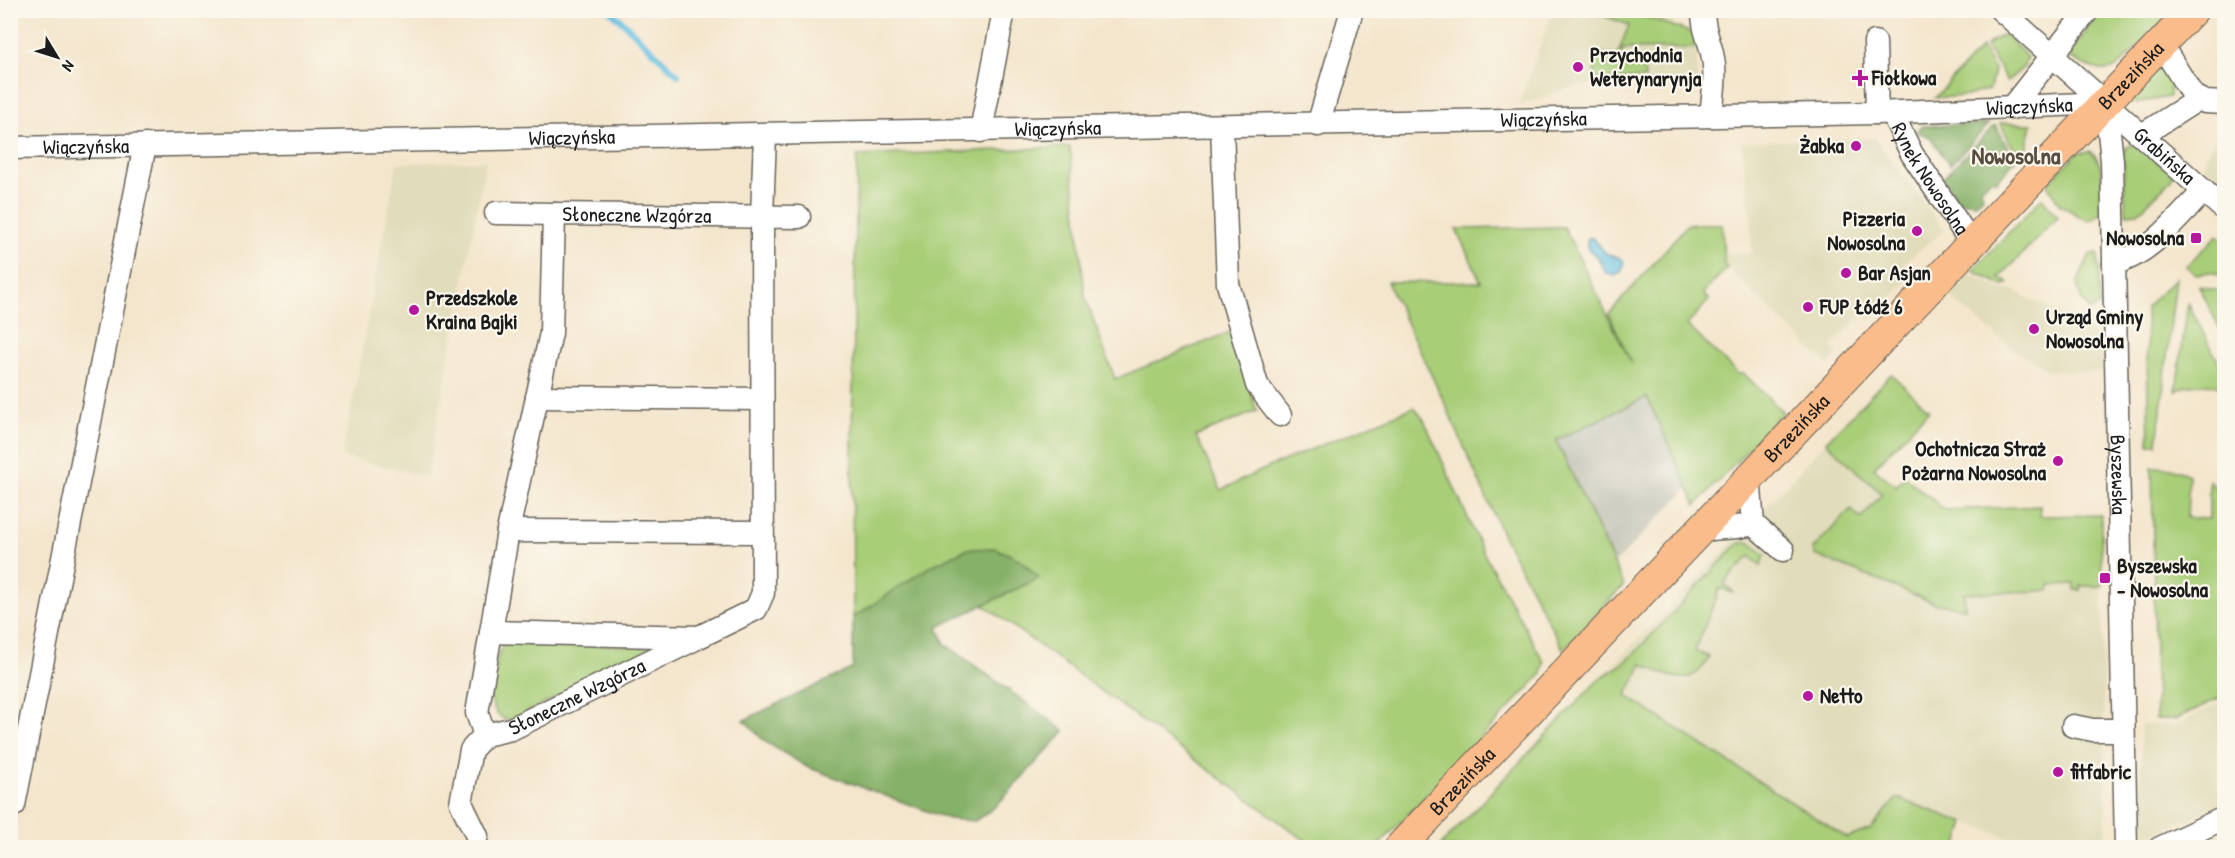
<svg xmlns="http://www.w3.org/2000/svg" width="2235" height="858" viewBox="0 0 2235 858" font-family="'Patrick Hand',sans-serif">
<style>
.built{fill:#e1dcba}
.industrial{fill:#c5c5b8}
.green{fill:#a8ce78;stroke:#62754a;stroke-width:1.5}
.forest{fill:#86b168;stroke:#516642;stroke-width:1.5}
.water{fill:#64bfe2;stroke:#406e7f;stroke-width:1.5}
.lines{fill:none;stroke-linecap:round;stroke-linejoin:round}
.stream{stroke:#64bfe2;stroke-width:6}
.minor-casing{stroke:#68635a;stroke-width:25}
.major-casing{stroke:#68635a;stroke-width:32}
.minor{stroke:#fff;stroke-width:22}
.major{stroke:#f9bc8a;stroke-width:30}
.poi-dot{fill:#b5179e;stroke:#fbf7ec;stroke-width:2}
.labels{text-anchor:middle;stroke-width:4.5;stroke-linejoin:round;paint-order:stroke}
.poi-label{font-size:21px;font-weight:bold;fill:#1c1c1c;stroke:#fbf7ec;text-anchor:start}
.street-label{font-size:21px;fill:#1c1c1c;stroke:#fbf7ec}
.quarter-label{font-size:24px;font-weight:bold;fill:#584d3e;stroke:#fbf7ec}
</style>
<rect width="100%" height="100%" fill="#fbf7ec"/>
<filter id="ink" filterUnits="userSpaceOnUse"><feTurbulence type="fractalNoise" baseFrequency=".0167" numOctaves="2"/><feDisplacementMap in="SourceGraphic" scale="12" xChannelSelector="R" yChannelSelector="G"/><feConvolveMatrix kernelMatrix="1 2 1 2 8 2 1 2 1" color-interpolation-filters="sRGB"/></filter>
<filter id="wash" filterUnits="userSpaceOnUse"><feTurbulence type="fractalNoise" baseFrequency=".008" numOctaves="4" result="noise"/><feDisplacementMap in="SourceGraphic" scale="24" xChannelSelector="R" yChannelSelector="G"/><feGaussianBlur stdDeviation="1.35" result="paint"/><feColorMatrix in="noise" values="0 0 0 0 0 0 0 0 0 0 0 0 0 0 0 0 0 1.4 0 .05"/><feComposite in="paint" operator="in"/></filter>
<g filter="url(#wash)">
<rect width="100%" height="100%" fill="#f4e6cd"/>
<g class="built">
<path d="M1553,11h123l-3,16 17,5 7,5v45l-117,3 -61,20z"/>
<path d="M2224,126v57l-20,-18 2,-11z"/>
<path d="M1874,138l71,92 -42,33 9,13 -42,44 -7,-6 -19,19 -13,14 7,7 -10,11 -104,-100v-12h28l-1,-30 -9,-81z"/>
<path d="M486,161l-59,315 -85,-19 55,-294z"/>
<path d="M1970,274l35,16h9l78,41 9,8 1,33 -53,-1 -38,-23 -62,-52z"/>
<path d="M1826,442l57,52 34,26 184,-5 5,332h-72l-137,-49 -26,31 -24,9 -248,-159 167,-172z"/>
<path d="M2224,701v101l-67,32 -10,1 -6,-9v-102l33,1z"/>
</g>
<path class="industrial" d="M1647,397l41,91 -74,76 -58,-124z"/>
<g class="green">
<path d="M1590,11h38l62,21 7,5 -3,11 -72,1 1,19h21l1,11h-51l3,-27 20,4 12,-31z"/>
<path d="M2100,11h59l4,10 -44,45c-15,10 -33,0 -48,-8v-5z"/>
<path d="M2002,35h4l21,22 -3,10 -17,14 -21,-36z"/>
<path d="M1982,47l12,22 -4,20 -24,7 -31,2z"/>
<path d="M2159,67h5l6,9 -1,21 -33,6 -3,-3 2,-7z"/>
<path d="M2000,123l32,1 -5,23 -9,10z"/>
<path d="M2133,144h4l36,30 -2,6 -33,33 -12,1 -3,-59 2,-7z"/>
<path d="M1070,147l15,150 30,82 115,-47 27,79 -61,25 25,54 50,-24 143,-59 10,13 58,130 62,112 -2,12 -165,173h-63l-330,-242 54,-27 -71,-29 -38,19 -76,50 -1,-178 5,-284z"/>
<path d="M2090,151c17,11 12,44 12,62l-14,8 -28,-16 -13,-21 30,-31z"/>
<path d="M2042,198l16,19 -59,61 10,5 -5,3 -29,-14 -1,-3z"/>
<path d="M1688,224h34l2,40 3,4 -24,25 6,7 -22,25 51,49h6l39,38 -87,93 -49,-108 -91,43 68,145 -61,64 -59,-111 -58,-132 -59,-124h94l-25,-53 108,-2 68,138 -23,-51z"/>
<path d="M2218,235l6,5v37l-13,-5 -16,2 -9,-8z"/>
<path d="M2098,253l2,53 -10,4 -9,-11 -4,-15 12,-28 2,-2z"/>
<path d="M2176,278l-19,166h-8l-3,-137z"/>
<path d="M2199,286l25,6v46z"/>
<path d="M2188,303l35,68 1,6 -1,10c-18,-4 -30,-5 -47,4z"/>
<path d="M1891,374l38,36 -55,58 22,18 9,-9 40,33 95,-4v10l61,-1 1,71h-21v4h-6v-6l-25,1 -1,6 -85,2 1,15 -28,-4 -122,-49 -2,-6 38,-40 10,10 21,-25 -56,-52z"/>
<path d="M2152,467l19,1 18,7 -2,43 22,1v-38l15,13v202l-49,23h-19z"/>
<path d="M1746,542l4,1 15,12 -4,11 -11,-10 -26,27 10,10 -14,-5 -25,63 14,6c-16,34 -41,19 -67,7l-16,32 221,142 24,-9 26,-31 68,25 -8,24h-518l160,-168 28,-18 110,-116z"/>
<path d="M513,641l135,6 1,4 -137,69 -8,-1 -8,-6 -7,-18 10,-43 4,-7z"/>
</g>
<g class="forest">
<path d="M1989,124l-39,41 -20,-28 -13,-5 6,-6z"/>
<path d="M1994,126h2l19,34 -18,21 -6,-2 -10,10 2,7 -7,7 -18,-2 -15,-23z"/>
<path d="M995,548l24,11 20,19 -101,49 7,17 120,87 -69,75 -21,15 -26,-2 -142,-52 -43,-26 -20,-21 109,-52v-50l76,-51 38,-18z"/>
</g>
<path class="water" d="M1590,237c8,3 9,10 15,15 5,5 12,3 18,8l1,5 -3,7 -8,4 -7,-3 -8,-15 -11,-10v-8z"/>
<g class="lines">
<path class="stream" d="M610,10l68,65"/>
</g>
</g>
<g filter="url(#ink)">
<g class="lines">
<g class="minor-casing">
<g id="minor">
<path d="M1703,10c0,20 5,26 9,43 5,21 1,42 -1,63"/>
<path id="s1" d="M2001,10l223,199"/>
<path d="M1875,42l2,71"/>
<path d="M2161,44l32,52 12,6 19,1"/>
<path id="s2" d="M2106,103l6,58 14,687"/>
<path d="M2011,108l77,-98"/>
<path id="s3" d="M1892,113l20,41 60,90"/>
<path d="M1318,125l34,-115"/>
<path d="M1222,127l6,157 29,101 23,30"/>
<path d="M981,131l23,-121"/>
<path id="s4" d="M765,135l-3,82 1,376 -7,16 -57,28 -208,-5 17,-101 43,-198 3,-119 245,3"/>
<path d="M2142,135l55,-35"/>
<path id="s5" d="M10,148l1867,-35 229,-10"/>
<path d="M496,213l58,1"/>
<path d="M2114,263c35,-7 65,-47 90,-72"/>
<path d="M537,397l225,2"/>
<path d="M1751,476l-1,13 3,35 30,26"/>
<path d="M508,531l254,1"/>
<path d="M1699,531c18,-4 37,-2 54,-7"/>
<path d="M2073,726l20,4h30"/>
<path id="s6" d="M485,735l26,-6 184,-90"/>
<path d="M14,805l131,-660"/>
<path d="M477,836l-16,-33 10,-53 14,-15 -8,-22 14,-81"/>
<path d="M2160,848l64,-30"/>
</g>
</g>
<g class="major-casing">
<g id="major">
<path id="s7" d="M1399,848l794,-838"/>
</g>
</g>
<use href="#minor" class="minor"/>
<use href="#major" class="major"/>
</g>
</g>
<g class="poi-dot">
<circle cx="1578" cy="67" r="6"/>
<path d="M1857 69h6v6h6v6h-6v6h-6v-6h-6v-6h6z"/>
<circle cx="1856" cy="146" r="6"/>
<circle cx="1917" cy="231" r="6"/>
<rect x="2190" y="232" width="12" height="12" rx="3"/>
<circle cx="1846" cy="273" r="6"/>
<circle cx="1808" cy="307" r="6"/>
<circle cx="414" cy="310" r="6"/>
<circle cx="2034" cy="329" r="6"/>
<circle cx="2058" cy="461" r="6"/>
<rect x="2099" y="572" width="12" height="12" rx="3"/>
<circle cx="1808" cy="696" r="6"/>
<circle cx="2058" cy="772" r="6"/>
</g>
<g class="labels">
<g class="poi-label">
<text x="1590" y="62">Przychodnia<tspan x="1590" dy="24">Weterynarynja</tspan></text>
<text x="1872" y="85">Fiołkowa</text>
<text x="1844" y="153" text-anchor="end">Żabka</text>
<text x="1905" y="226" text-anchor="end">Pizzeria<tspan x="1905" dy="24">Nowosolna</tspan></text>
<text x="2184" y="245" text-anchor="end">Nowosolna</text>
<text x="1858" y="280">Bar Asjan</text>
<text x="426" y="305">Przedszkole<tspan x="426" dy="24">Kraina Bajki</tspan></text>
<text x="1820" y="314">FUP Łódź 6</text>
<text x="2046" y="324">Urząd Gminy<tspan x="2046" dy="24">Nowosolna</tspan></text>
<text x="2046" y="456" text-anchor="end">Ochotnicza Straż<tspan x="2046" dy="24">Pożarna Nowosolna</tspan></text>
<text x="2117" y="573">Byszewska<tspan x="2117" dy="24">- Nowosolna</tspan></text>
<text x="1820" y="703">Netto</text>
<text x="2070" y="779">fitfabric</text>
</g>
<g class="street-label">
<text dy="7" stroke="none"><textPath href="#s7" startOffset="1064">Brzezińska</textPath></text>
<text dy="7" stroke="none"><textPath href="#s5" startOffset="2020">Wiączyńska</textPath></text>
<text dy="7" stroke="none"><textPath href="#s5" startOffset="1534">Wiączyńska</textPath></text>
<text dy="7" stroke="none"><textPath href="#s5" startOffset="1048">Wiączyńska</textPath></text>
<text dy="7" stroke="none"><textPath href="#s5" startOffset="562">Wiączyńska</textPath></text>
<text dy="7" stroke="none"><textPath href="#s5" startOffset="76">Wiączyńska</textPath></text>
<text dy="7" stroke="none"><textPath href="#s1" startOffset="219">Grabińska</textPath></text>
<text dy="7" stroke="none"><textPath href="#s3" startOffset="76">Rynek Nowosolna</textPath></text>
<text dy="7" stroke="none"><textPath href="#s4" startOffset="1254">Słoneczne Wzgórza</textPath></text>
<text dy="7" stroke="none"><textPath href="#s7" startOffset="578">Brzezińska</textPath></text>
<text dy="7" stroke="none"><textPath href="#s2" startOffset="372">Byszewska</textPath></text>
<text dy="7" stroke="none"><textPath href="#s6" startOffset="100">Słoneczne Wzgórza</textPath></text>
<text dy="7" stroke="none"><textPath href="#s7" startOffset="92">Brzezińska</textPath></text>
</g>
<g class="quarter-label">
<text x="2016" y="164">Nowosolna</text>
</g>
</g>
<rect width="2235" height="858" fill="none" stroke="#fbf7ec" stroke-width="36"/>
<g transform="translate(57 57) rotate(128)" stroke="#fbf7ec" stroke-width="4.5" paint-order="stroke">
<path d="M0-4.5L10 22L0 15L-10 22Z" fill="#1c1c1c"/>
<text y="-9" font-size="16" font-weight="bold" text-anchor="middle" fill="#1c1c1c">N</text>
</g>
</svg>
